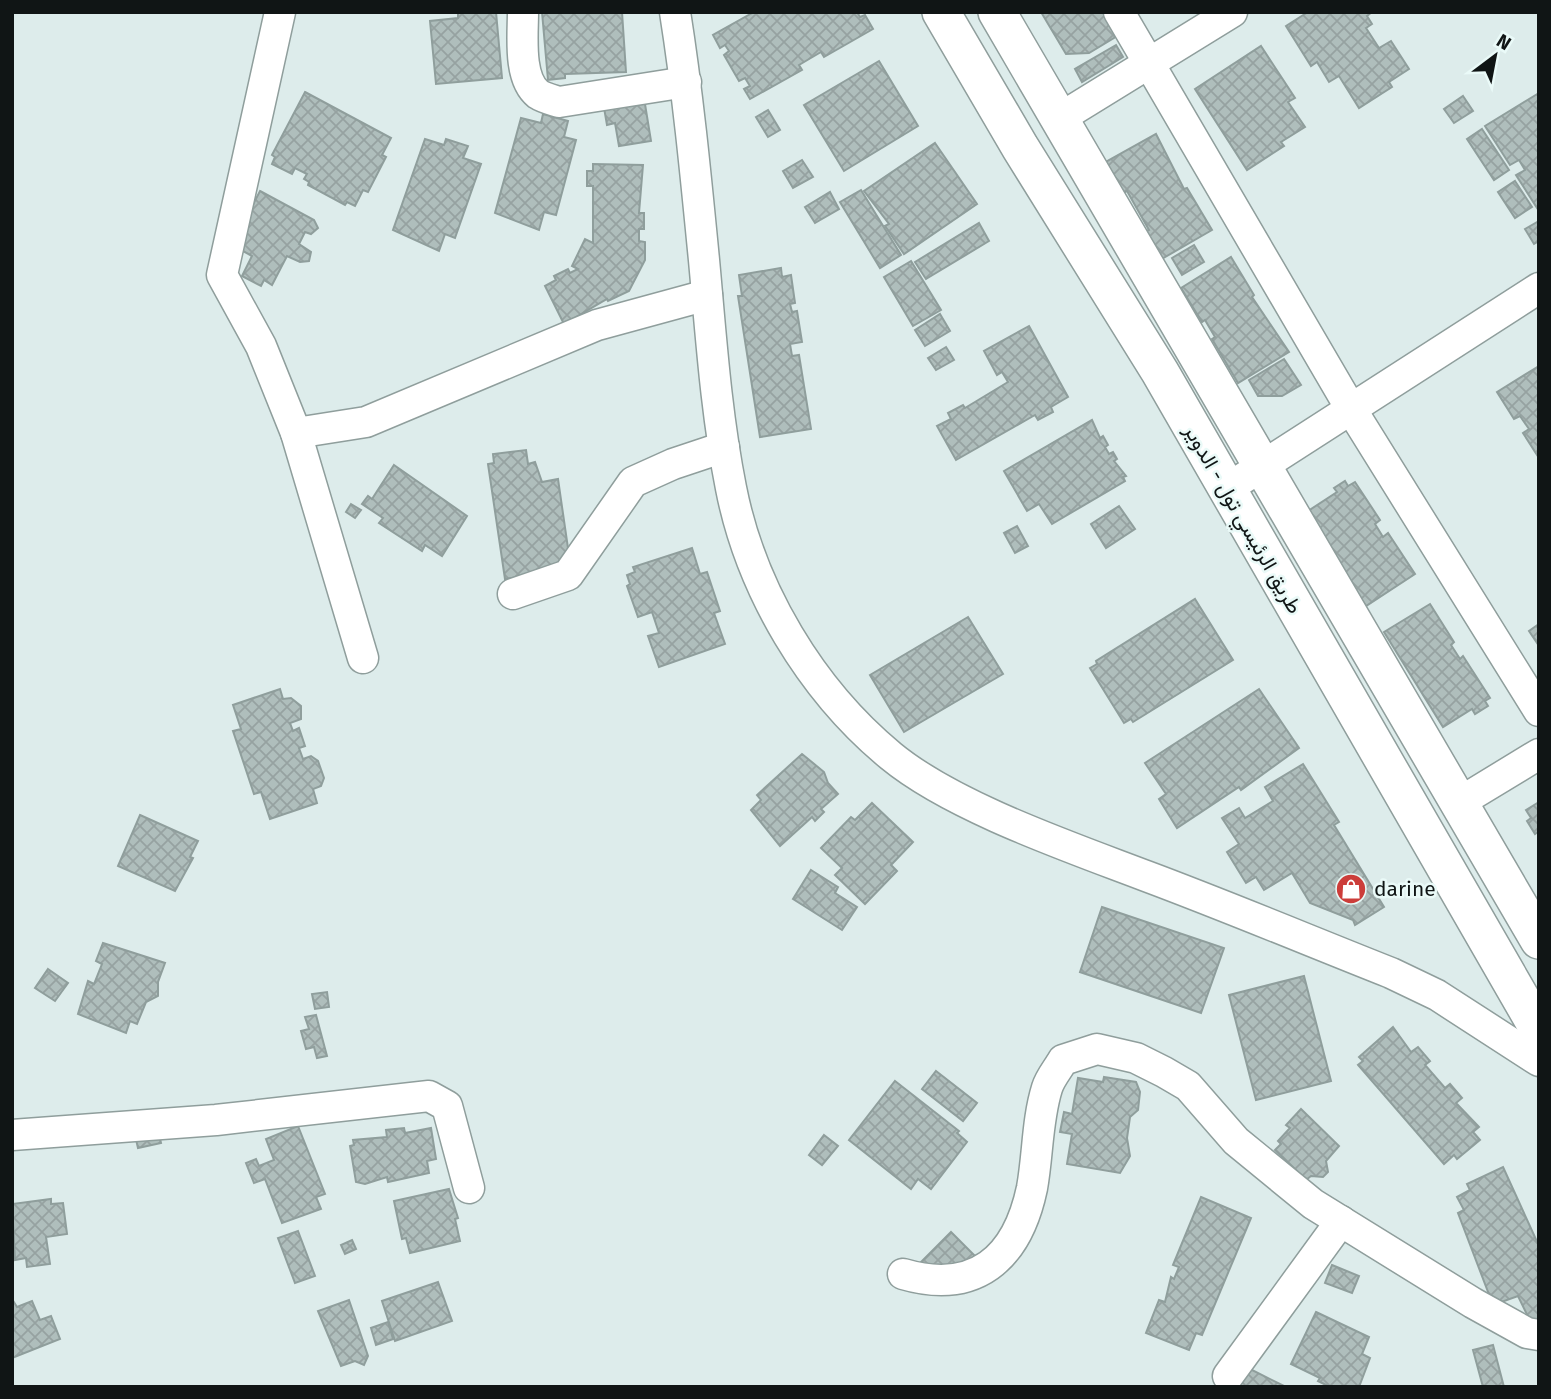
<svg xmlns="http://www.w3.org/2000/svg" width="1551" height="1399" viewBox="0 0 1551 1399" font-family="'Fira Sans',Vazirmatn,sans-serif">
<style>
.building{fill:url(#building-cross-hatch);stroke:#8f9e9c;stroke-width:2}
.lines{fill:none;stroke-linecap:round;stroke-linejoin:round}
.minor-casing{stroke:#8f9e9c;stroke-width:33}
.major-casing{stroke:#8f9e9c;stroke-width:40}
.minor{stroke:#fff;stroke-width:30}
.major{stroke:#fff;stroke-width:37}
.labels{text-anchor:middle;stroke-width:5;stroke-linejoin:round;paint-order:stroke}
.street-label{font-size:21px;fill:#101515;stroke:#eafaf8}
.poi-label{font-size:21px;fill:#101515;stroke:#eafaf8;text-anchor:start}
</style>
<defs>
<pattern id="building-cross-hatch" width="8" height="8" patternUnits="userSpaceOnUse" patternTransform="scale(1.75)"><rect width="8" height="8" fill="#afbebc"/><path d="M0 0l8 8M0 8l8-8" fill="none" stroke="#96a2a1"/></pattern>
</defs>
<rect width="100%" height="100%" fill="#ddeceb"/>
<g class="building">
<path d="M458,12h38l6,66 -66,6 -6,-63 28,-3z"/>
<path d="M542,12h80l4,60 -61,2v4l-17,2z"/>
<path d="M754,12h103l3,5 5,-2 8,14 -49,28 -3,-5 -22,13 3,5 -52,29 -6,-10 6,-3 -5,-8 -6,3 -15,-26 5,-4 -4,-6 -5,3 -7,-13z"/>
<path d="M1041,12h64l14,23 -30,18 -23,1z"/>
<path d="M1308,12h64l-5,4 5,8 -6,4 13,20 12,-7 18,28 -20,13 3,5 -33,21 -20,-32 -10,6 -12,-20 -6,4 -25,-40z"/>
<path d="M1116,45l7,12 -41,25 -7,-13z"/>
<path d="M1261,46l34,52 -7,4 17,25 -24,15 3,4 -37,24 -52,-81z"/>
<path d="M879,61l39,65 -74,45 -40,-66z"/>
<path d="M305,92l86,46 -9,17 4,2 -18,35 -5,-2 -8,16 -8,-4 -2,3 -37,-20 1,-3 -5,-3 3,-5 -12,-6 -3,6 -20,-10 3,-7 -3,-2z"/>
<path d="M1539,93v118l-23,-36 9,-5 -6,-10 -9,5 -25,-39z"/>
<path d="M1463,96l10,15 -19,12 -10,-14z"/>
<path d="M644,98l7,43 -32,5 -4,-23 -8,2 -4,-23z"/>
<path d="M768,110l12,20 -12,7 -12,-20z"/>
<path d="M543,114l25,7 -4,16 12,3 -20,75 -12,-3 -5,18 -44,-17 26,-95 20,5z"/>
<path d="M1482,129l27,41 -15,10 -27,-41z"/>
<path d="M1156,134l28,55 3,-1 25,42 -52,30 -16,-28 5,-2 -22,-39 -5,3 -18,-31z"/>
<path d="M425,139l19,6 2,-6 22,7 -5,12 18,6 -26,74 -10,-4 -6,17 -46,-21z"/>
<path d="M935,143l42,61 -73,50 -19,-28 4,-2 -25,-33z"/>
<path d="M802,160l11,17 -20,11 -10,-17z"/>
<path d="M593,164l50,1 -4,48h5v16h-5v12l6,1v18l-16,31 -21,10 -1,-2 -43,25 -19,-38 11,-6 -2,-4 14,-7 2,4 8,-4 -6,-3 13,-27 8,4v-57h-6v-15h6z"/>
<path d="M1515,181l17,26 -17,11 -17,-26z"/>
<path d="M861,190l40,65 -21,13 -40,-66z"/>
<path d="M260,191l54,29 4,8 -7,6 -6,-2 -6,12 12,8 -2,9 -9,1 -13,-6 -15,29 -8,-5 -3,6 -19,-10 10,-20 -20,-11z"/>
<path d="M830,192l9,17 -24,14 -10,-16z"/>
<path d="M1539,221v20l-5,3 -9,-15z"/>
<path d="M979,223l10,18 -63,38 -11,-17z"/>
<path d="M1194,245l10,17 -22,13 -10,-17z"/>
<path d="M1231,257l23,38 -2,2 37,55 -51,31 -26,-44 3,-2 -10,-17 -3,2 -21,-34z"/>
<path d="M911,261l30,49 -28,16 -29,-49z"/>
<path d="M781,268l1,9 9,-2 4,28 -5,1 2,8 5,-1 5,31 -12,2 2,12 7,-1 12,74 -51,8 -22,-141h4l-3,-21z"/>
<path d="M940,314l10,17 -25,15 -10,-16z"/>
<path d="M1029,326l39,71 -17,10 2,5 -15,8 -3,-5 -79,45 -19,-34 14,-7 -3,-6 15,-8 2,3 43,-26 -6,-10 -5,3 -13,-24z"/>
<path d="M946,347l8,13 -18,10 -8,-12z"/>
<path d="M1284,359l17,26 -19,11h-24l-9,-16z"/>
<path d="M1539,366v92l-16,-25 6,-4 -9,-13 -6,3 -17,-27z"/>
<path d="M1092,420l8,18 3,-2 5,9 -3,2 4,7 4,-2 4,7 -3,2 12,15 -3,1 2,4 -73,43 -13,-20 -12,7 -23,-40z"/>
<path d="M526,450l2,14 7,-2 7,20 16,-3 12,83 -15,10 -50,7 -17,-115 6,-1 -1,-9z"/>
<path d="M394,465l73,51 -25,40 -17,-11 -3,6 -43,-28 4,-5 -21,-14 6,-8 4,3z"/>
<path d="M1345,481l3,5 7,-4 25,38 -5,4 8,13 5,-4 27,41 -49,32 -61,-93 32,-21 -3,-4z"/>
<path d="M351,504l10,6 -6,8 -9,-6z"/>
<path d="M1119,506l16,23 -29,19 -15,-24z"/>
<path d="M1017,526l11,20 -13,7 -11,-20z"/>
<path d="M692,548l8,26 7,-2 13,39 -6,2 11,31 -66,23 -11,-31 11,-3 -7,-21 -14,5 -11,-31 3,-2 -3,-9 8,-3 -2,-5z"/>
<path d="M1195,599l38,61 -100,62 -2,-3 -7,4 -34,-55 7,-4 -1,-3z"/>
<path d="M1430,604l24,38 -3,3 9,14 3,-3 27,42 -5,3 3,5 -13,8 -3,-5 -29,18 -59,-95z"/>
<path d="M968,617l35,57 -99,58 -34,-57z"/>
<path d="M1539,624v22l-10,-15z"/>
<path d="M280,689l3,10 8,-1 10,8v13l-11,4 3,8 6,-3 6,18 -6,2 4,11 8,-3 7,5 6,17 -3,8 -8,3 4,14 -47,16 -9,-27 -7,2 -21,-63 8,-2 -8,-24z"/>
<path d="M1259,689l40,59 -58,42 -2,-3 -62,41 -18,-29 7,-5 -21,-31z"/>
<path d="M802,754l22,18 4,11 10,11 -17,15 3,3 -9,9 -3,-4 -32,29 -29,-36 10,-10 -4,-5z"/>
<path d="M1303,764l36,58 -5,3 50,82 -29,18 -2,-5 -43,-17 -18,-30 -28,17 -8,-13 -10,6 -19,-31 12,-8 -17,-26 17,-10 6,10 28,-17 -8,-14z"/>
<path d="M1539,802v29l-4,3 -8,-13 4,-3 -5,-8z"/>
<path d="M872,803l41,39 -22,23 6,6 -32,33 -30,-29 7,-7 -21,-20 30,-31 4,3z"/>
<path d="M140,815l58,26 -8,16 3,1 -18,33 -57,-25z"/>
<path d="M811,870l27,17 -3,6 22,14 -15,23 -49,-31z"/>
<path d="M1102,907l122,41 -23,65 -121,-41z"/>
<path d="M103,943l62,20 -7,19v14l-12,6 -9,22 -7,-3 -4,12 -48,-19 10,-33 6,3 8,-20 -6,-3z"/>
<path d="M48,969l20,14 -13,18 -20,-13z"/>
<path d="M1304,976l27,105 -75,19 -27,-105z"/>
<path d="M327,992l2,15 -14,2 -3,-15z"/>
<path d="M316,1015l11,41 -10,2 -3,-11 -8,2 -5,-18 8,-2 -4,-12z"/>
<path d="M1393,1027l18,25 7,-5 12,14 -5,4 20,23 5,-4 12,14 -6,5 23,24 -6,5 7,8 -23,19 -3,-4 -10,9 -86,-99 5,-4 -4,-4z"/>
<path d="M936,1071l41,32 -14,18 -41,-32z"/>
<path d="M1104,1077l32,5 4,10 -2,18 -8,7 -3,21 3,18 -10,17 -53,-9 5,-30 -12,-2 4,-20 8,2 6,-36 25,4z"/>
<path d="M895,1081l64,50 -2,2 10,9 -36,47 -13,-10 -7,10 -62,-49z"/>
<path d="M1301,1109l38,37 -13,15 2,11 -5,5 -12,-1 -5,4 -31,-30 6,-6 -3,-3 12,-13 -4,-3z"/>
<path d="M298,1126l27,68 -9,3 5,12 -39,14 -17,-44 -11,4 -8,-20 10,-4 3,7 15,-6 -8,-21z"/>
<path d="M404,1128l1,5 26,-5 5,31 -9,2 2,12 -41,9 -1,-5 -22,7 -9,-2 -6,-36 4,-1 -1,-5 34,-3 -1,-7z"/>
<path d="M158,1130l3,13 -23,5 -3,-13z"/>
<path d="M824,1135l14,11 -16,19 -13,-10z"/>
<path d="M1503,1167l36,79v86l-3,1 -18,-37 -25,9 -35,-92 6,-3 -7,-13 13,-7 -3,-6z"/>
<path d="M449,1189l9,29 -3,1 5,22 -50,12 -4,-15 -4,1 -8,-38z"/>
<path d="M1201,1197l50,21 -49,117 -6,-2 -7,17 -43,-17 13,-33 6,2 6,-25 3,2 5,-12 -6,-2z"/>
<path d="M51,1199v5l12,-1 4,31 -21,3 4,27 -23,3 -1,-9 -11,2 -3,-56z"/>
<path d="M298,1231l17,45 -20,7 -17,-45z"/>
<path d="M951,1232l29,29 -45,13 -16,-10z"/>
<path d="M352,1240l4,9 -11,5 -4,-9z"/>
<path d="M1332,1265l27,11 -7,17 -27,-10z"/>
<path d="M438,1282l14,39 -57,20 -13,-40z"/>
<path d="M12,1299l5,8 15,-6 8,19 11,-4 9,23 -48,19z"/>
<path d="M349,1300l19,56 -4,9 -9,-4 -14,5 -23,-55z"/>
<path d="M1316,1312l53,25 -7,17 8,4 -11,29h-29l-12,-6 2,-3 -29,-14z"/>
<path d="M388,1322l5,17 -17,6 -5,-17z"/>
<path d="M1493,1345l11,42h-21l-10,-37z"/>
<path d="M1248,1368l38,19h-54z"/>
</g>
<g class="lines">
<g class="minor-casing">
<g id="minor">
<path d="M280,12l-58,263 39,71 35,87 67,225"/>
<path d="M523,12c0,23 -5,66 15,82 6,4 15,6 21,8l127,-20"/>
<path d="M675,12c13,82 21,166 29,248 7,76 12,153 27,228 20,102 80,202 160,268 62,51 179,91 255,120 83,31 164,65 245,97l46,22 102,66"/>
<path d="M1119,12l232,397 188,302"/>
<path d="M1060,118l172,-106"/>
<path d="M296,433l70,-11 231,-97 110,-30"/>
<path d="M1225,490l314,-202"/>
<path d="M513,594l55,-19 65,-93 40,-18 51,-17"/>
<path d="M1460,802l79,-48"/>
<path d="M12,1135l204,-15 213,-24 18,10 22,82"/>
<path d="M903,1274c72,21 114,-15 129,-86 6,-33 5,-68 15,-100 3,-10 11,-19 16,-28l34,-11 39,9 28,14 24,14 48,55 77,63 160,99 54,30 12,2"/>
<path d="M1228,1376l113,-155"/>
</g>
</g>
<g class="major-casing">
<g id="major">
<path d="M941,12l79,135 140,225 379,658"/>
<path d="M997,12l542,928"/>
</g>
</g>
<use href="#minor" class="minor"/>
<use href="#major" class="major"/>
</g>
<defs>
<g id="shop-disc" transform="scale(1.575)"><circle r="9.5" fill="#cc3d3a" stroke="#eafaf8"/><path d="M-5-2.5h2.3a2.7 3.5 0 0 1 5.4 0H5L5.5 6h-11ZM-1.5-2.5h3a1.5 2.3 0 0 0-3 0Z" fill="#fff"/></g>
</defs>
<g fill-rule="evenodd">
<use href="#shop-disc" x="1351" y="889"/>
</g>
<g class="labels">
<g class="street-label">
<text transform="translate(1243 519) rotate(60)" y="7">طريق الرئيسي تول - الدوير</text>
</g>
<g class="poi-label">
<text x="1374" y="896">darine</text>
</g>
</g>
<rect width="1551" height="1399" fill="none" stroke="#101515" stroke-width="28"/>
<g transform="translate(1495 56) rotate(32)" stroke="#eafaf8" stroke-width="5" paint-order="stroke">
<path d="M0-5L12 26L0 18L-12 26Z" fill="#101515"/>
<text y="-10" font-size="19" font-weight="bold" text-anchor="middle" fill="#101515">N</text>
</g>
</svg>
